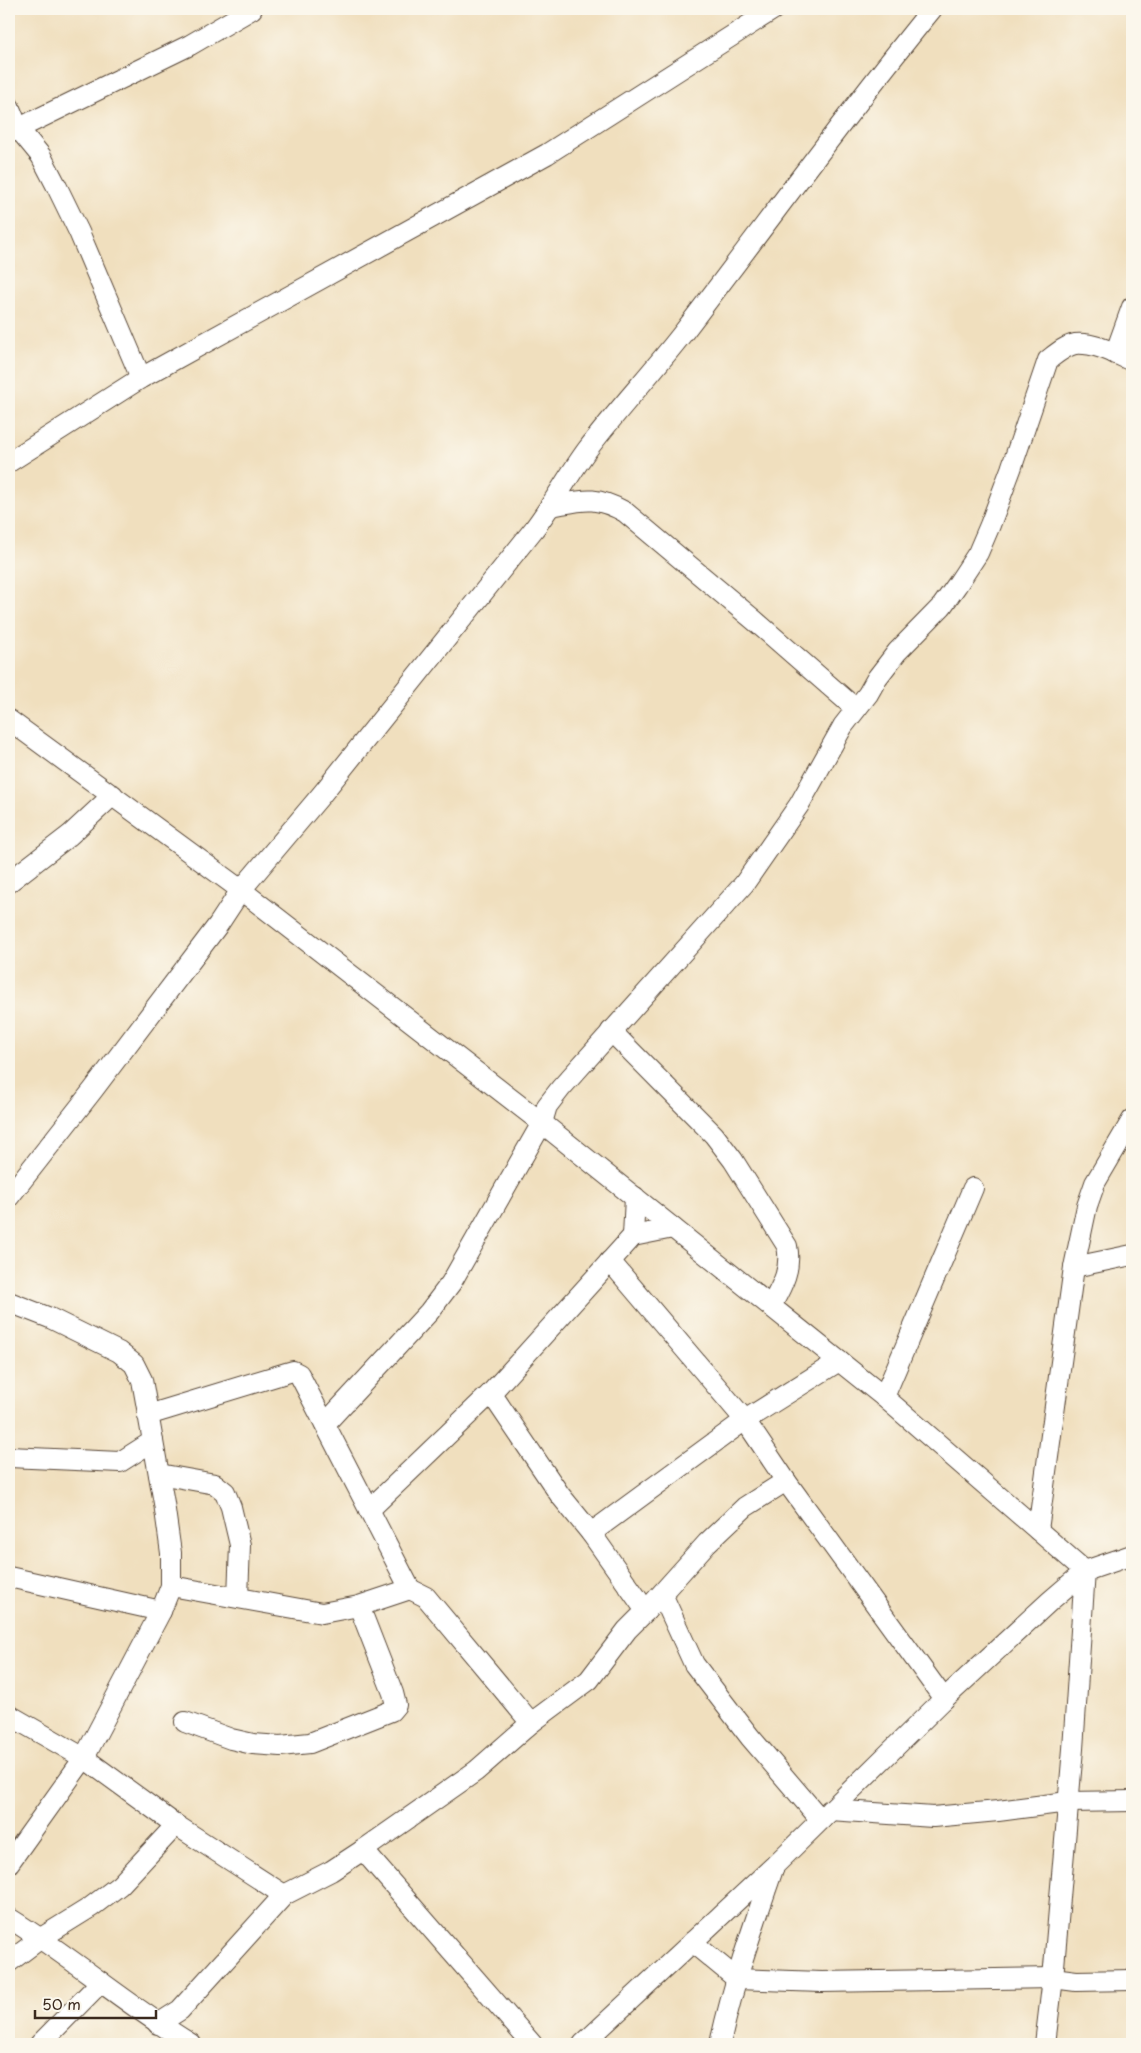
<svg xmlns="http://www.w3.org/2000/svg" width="1141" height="2053" viewBox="0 0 1141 2053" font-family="'Playpen Sans',sans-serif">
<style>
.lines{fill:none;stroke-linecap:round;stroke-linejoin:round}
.minor-casing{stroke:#564536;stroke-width:22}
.minor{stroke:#fff;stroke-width:20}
</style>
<rect width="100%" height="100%" fill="#fbf7ec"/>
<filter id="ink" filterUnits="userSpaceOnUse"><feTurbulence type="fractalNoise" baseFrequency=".02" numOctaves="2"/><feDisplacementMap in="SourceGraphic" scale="10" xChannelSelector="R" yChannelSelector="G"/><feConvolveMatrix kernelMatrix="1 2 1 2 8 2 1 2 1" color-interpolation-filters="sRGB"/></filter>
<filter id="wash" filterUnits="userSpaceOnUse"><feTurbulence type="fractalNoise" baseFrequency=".0096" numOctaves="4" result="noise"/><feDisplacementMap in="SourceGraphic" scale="20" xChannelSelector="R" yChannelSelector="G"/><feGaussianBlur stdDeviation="1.12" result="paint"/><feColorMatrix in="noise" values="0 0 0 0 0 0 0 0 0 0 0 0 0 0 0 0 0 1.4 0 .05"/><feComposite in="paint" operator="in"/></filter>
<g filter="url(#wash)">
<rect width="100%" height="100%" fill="#f0dfbe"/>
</g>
<g filter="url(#ink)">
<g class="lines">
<g class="minor-casing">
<g id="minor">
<path d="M9,106l9,22 23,28 15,29 23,47 62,146"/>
<path d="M9,133l181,-88 62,-36"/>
<path d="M1115,354l17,-47"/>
<path d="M9,462l132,-84 406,-224 227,-145"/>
<path d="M551,506c33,-6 43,-11 74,6l129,108 102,89"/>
<path d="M9,720l232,170 301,233 342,274 201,174 -12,178 -20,229 -8,66"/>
<path d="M9,882l61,-47 43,-40"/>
<path d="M611,1031l103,104 19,25 54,86c5,23 -5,40 -16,60"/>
<path d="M9,1197l84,-107 125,-165 23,-35 81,-96 212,-265c19,-25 34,-53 53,-79 30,-40 65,-77 96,-117 83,-108 163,-219 249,-324"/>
<path d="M633,1236l2,-39"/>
<path d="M610,1261l135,159 41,61 158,218"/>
<path d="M1074,1267l58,-12"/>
<path d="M9,1302l41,16 69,34 15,12 8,16 22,123 7,50v33l-10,25 -77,147 -75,105"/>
<path d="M491,1393l69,102 31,38 55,78"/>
<path d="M884,1397l89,-209"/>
<path d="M148,1415l138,-42 7,-2 6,3 111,215"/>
<path d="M325,1424l104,-112 22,-29 91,-160 5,-17 14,-18 183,-204 55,-79 44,-79 25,-32 9,-16 20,-26 45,-46 15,-21 21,-32 12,-28 21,-56 37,-109c8,-6 17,-14 27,-16 19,-2 41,10 57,17"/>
<path d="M9,1457l111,5 33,-21"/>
<path d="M159,1474l56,10 10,8 6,15 9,38 -2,52"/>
<path d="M369,1510l122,-117 142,-157 40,-8"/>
<path d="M1038,1530l36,-263 13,-61 8,-23 37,-63"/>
<path d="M591,1533l154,-113 94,-59"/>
<path d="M9,1577l152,34"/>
<path d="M171,1586l151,27 37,-7 51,-17 16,8 105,126"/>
<path d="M662,1594l32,70 56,73 71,83"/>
<path d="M9,1715l75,43 92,67 108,70"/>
<path d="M185,1722l46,17 22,5 27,2 30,-3 81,-32 5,-6 -3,-12 -34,-87"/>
<path d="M830,1810l103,7 65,-6 70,-9 64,-1"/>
<path d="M363,1850l169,194"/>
<path d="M9,1918c63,39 119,88 182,126"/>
<path d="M692,1942l45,37 85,3 231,-4 23,3 56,-1"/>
<path d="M9,1962l32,-24 50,-31 29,-22 56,-60"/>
<path d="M158,2024l22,-14 104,-115 47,-24 32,-21 113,-79 55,-48 58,-43 38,-50 19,-19 61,-68 38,-36 41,-26"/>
<path d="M40,2044l61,-62"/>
<path d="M583,2044l192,-179 169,-166 106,-98 35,-30 47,-16"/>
<path d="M720,2044c13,-60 33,-117 53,-175"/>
</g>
</g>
<use href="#minor" class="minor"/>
</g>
</g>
<rect width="1141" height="2053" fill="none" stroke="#fbf7ec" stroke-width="30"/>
<path d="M35 2010v8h121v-8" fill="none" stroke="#3b2a1e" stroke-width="2.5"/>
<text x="42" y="2010" font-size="15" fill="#3b2a1e" stroke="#fbf7ec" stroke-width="4" paint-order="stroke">50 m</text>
</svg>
